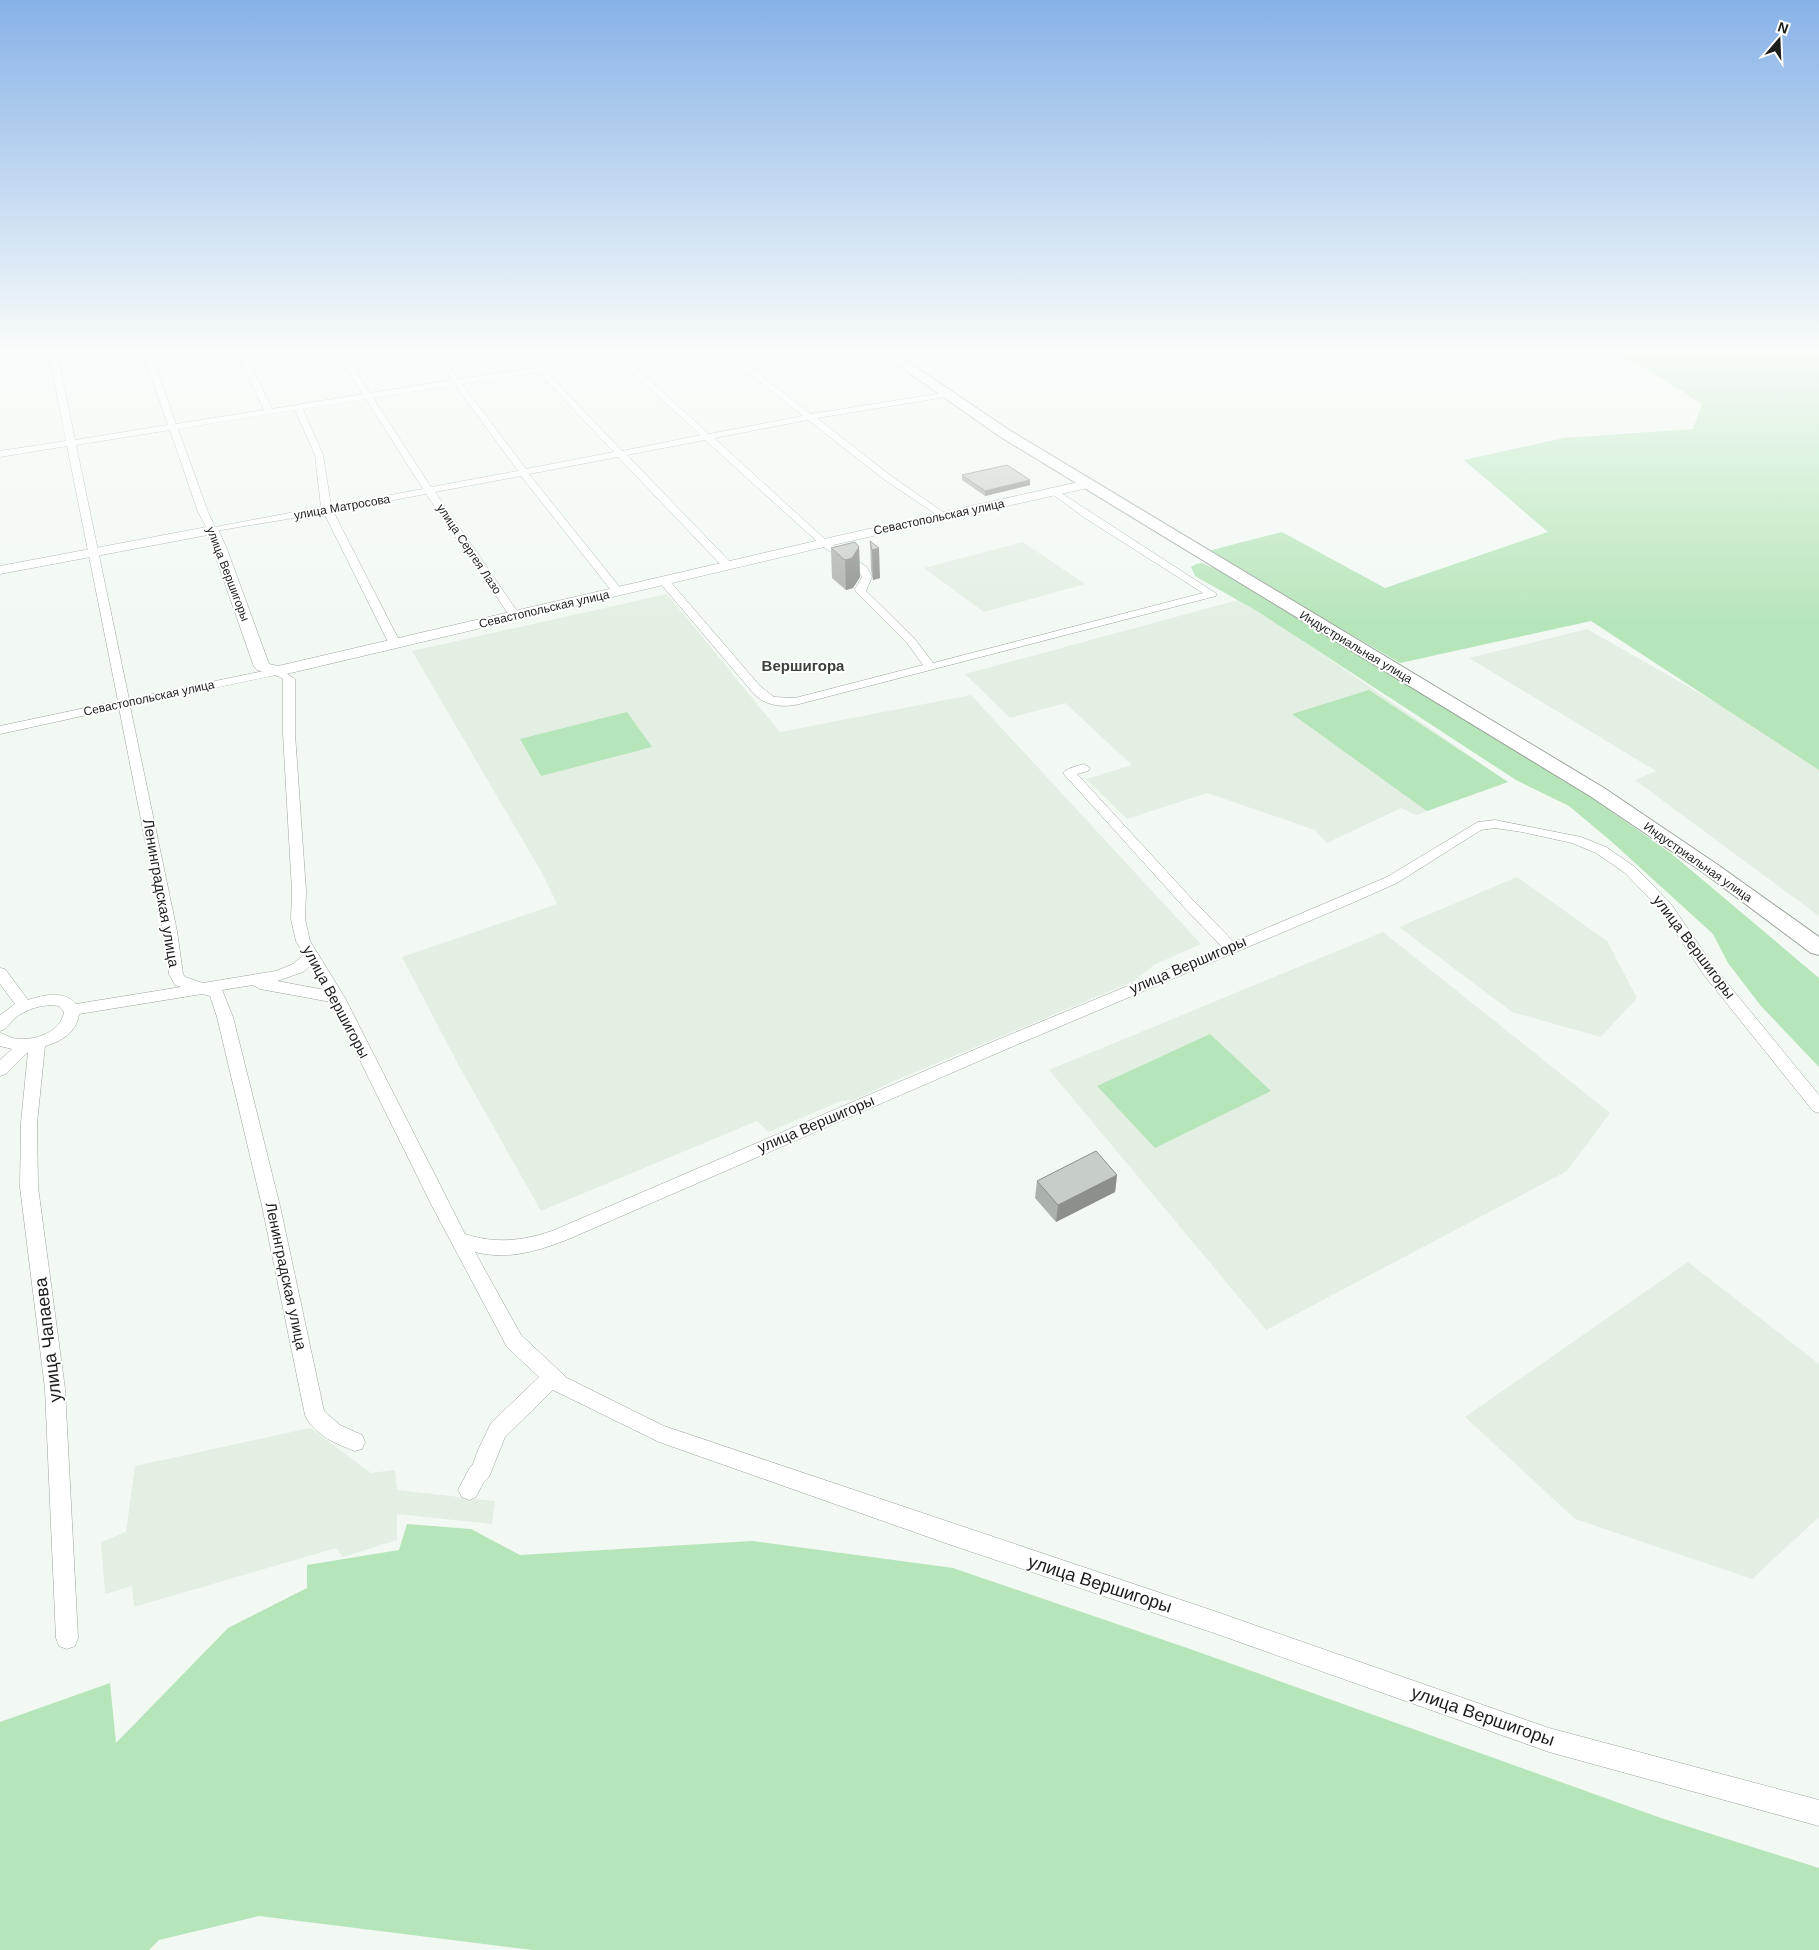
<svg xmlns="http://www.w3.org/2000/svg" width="1819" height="1950" viewBox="0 0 1819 1950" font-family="Arial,sans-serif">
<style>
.built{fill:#e3efe3}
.green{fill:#b6e5b9}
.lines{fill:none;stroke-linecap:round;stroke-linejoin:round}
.minor-casing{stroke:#9ca39d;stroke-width:1}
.tertiary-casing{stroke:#9ca39d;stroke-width:1}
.secondary-casing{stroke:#9ca39d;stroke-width:2}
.minor{fill:#fff;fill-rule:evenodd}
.tertiary{fill:#fff;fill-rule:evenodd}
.secondary{fill:#fff;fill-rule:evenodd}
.wall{fill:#abb1ac}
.shaded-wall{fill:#8b908c}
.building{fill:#c7cec8;stroke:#8b908c}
.labels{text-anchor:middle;stroke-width:4;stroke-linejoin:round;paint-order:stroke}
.far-street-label{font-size:12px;fill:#1c1e1c;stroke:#fff}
.far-quarter-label{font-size:15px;font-weight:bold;fill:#3c413c;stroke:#fff}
.street-label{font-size:15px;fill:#1c1e1c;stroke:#fff}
.near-street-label{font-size:18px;fill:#1c1e1c;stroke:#fff}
</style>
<rect width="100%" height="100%" fill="#f2f9f3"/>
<g class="built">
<path d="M1023,542l62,42 -101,28 -60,-44z"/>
<path d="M667,594l113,138 191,-37 230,249 -47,21 -20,16 -240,100 -41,19 -12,1 -72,31 -12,-11 -216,90 -82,-145 -57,-109 155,-53 -15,-31 -130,-222z"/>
<path d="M1242,599l266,183 -92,33 -15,-7 -74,35 -12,-13 -108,-37 -80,26 -41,-40 46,-14 -67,-62 -55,15 -45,-44z"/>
<path d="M1587,629l200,114 32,24v149l-184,-136 21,-9 -187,-113z"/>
<path d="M1517,877l90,64 30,57 -36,39 -89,-25 -113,-85z"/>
<path d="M1383,932l227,181 -43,58 -301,159 -217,-260z"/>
<path d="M1688,1262l131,102v153l-67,62 -177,-60 -110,-102z"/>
<path d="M310,1428l61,45 24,-3 2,20 98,11 -3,23 -95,-10v26l-54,17 -7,-9 -202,59 -2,-21 -27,8 -4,-52 25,-10 9,-66z"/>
</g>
<g class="green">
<path d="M1613,353h206v417l-228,-149 -191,42 -192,-112 74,-19 103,56 163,-56 -84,-72 100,-22 129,-9 9,-25 -40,-26z"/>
<path d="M1202,563l28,12 332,202 110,77 147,124v89l-58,-61 -33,-43 -15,-29 -101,-92 -43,-36 -53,-26 -259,-169 -62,-35 -4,-9 5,-3z"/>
<path d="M1369,690l139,92 -81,29 -135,-97z"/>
<path d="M627,712l25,35 -111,29 -21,-37z"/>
<path d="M1210,1034l61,57 -116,57 -58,-62z"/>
<path d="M407,1524l64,5 49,26 232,-14 201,27 240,82 468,168 158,50v82h-1286l-274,-34 -100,24 -10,10h-149v-228l110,-39 6,60 112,-115 79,-40v-23l92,-15z"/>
</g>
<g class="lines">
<g class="minor-casing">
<path id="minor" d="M49,353h8l18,87 93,-15 -25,-72h8l25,71 88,-14 -27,-57h8l27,56 91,-15 -27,-41h8l26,40 82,-13 -20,-27h8l19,26 75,-11 -14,-15h8l13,13 72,-11 -2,-2h34l-20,5 84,76 94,-18 -79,-63h9l78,61 138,-22h3v4l-135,22 74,58 55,38 2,2 -5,3 -58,-39 -77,-60 -94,18 113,103 40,26 5,10 -6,14 49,48 18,24 270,-70 -118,-75 -33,-24v-4l3,-1 162,105 -1,2 -413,107c-17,5 -35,4 -48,-8l-95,-112 -1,-2 1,-2h8l92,107 14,11 21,1 128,-33 -16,-22 -51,-51 -1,-3 7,-12 -3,-6 -38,-26 -116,-105 -78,15 105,109v4h-8l-106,-111 -89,17 93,116 1,2 -1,2h-8l-93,-118 -86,16 80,116 8,8 -5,3 -11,-7 -81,-118 -93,17 68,133 -6,3 -6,-3 -65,-131 -115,19 -11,-20 -28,-82 -94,15 53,254 149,-31 17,11v55l11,157 -1,28 5,22 35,57 120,236c30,10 57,7 87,-3l445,-191 225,-93 -41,-43 -118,-131c4,-5 14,-7 21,-9l6,4 -2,3 -11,3 114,124 43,44 153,-65 91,-55 17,-2 86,17 25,10 29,20 36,37 43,63 105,128v18l-6,-2 -109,-136 -43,-65 -36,-37 -29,-20 -24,-10 -50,-11 -27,-4 -14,2 -84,53 -45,20 -343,145 -445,193c-30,11 -57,19 -89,11l46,83 46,43 97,48 550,185 335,117 270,72v26l-270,-74 -335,-119 -263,-88 -292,-103 -106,-52 -48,47 -16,40 -6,6 -7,14 -7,3 -7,-3 -4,-7 11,-21 4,-5 5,-14 13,-27 48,-46 -32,-30 -75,-141 -101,-204 -71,-13 -7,-4 -31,5 11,27 47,189 44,205 16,14 22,10 3,7 -3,7 -7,2c-19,-7 -41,-16 -50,-36l-43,-209 -45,-189 -7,-21 -8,-2 -123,20c-2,18 -18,28 -34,32l-8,77 1,64 27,202 13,249 -3,8 -8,3 -8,-3 -3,-8 -11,-249 -25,-202 1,-64 7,-71 -22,22 -6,2v-16l12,-11 -12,-3v-13c7,2 12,6 19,6 19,1 42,-8 45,-27l-5,-6c-14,-3 -34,3 -45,13 -5,5 -7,10 -14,12v-16l15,-11 -15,-20v-16l5,1 23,31c15,-5 37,-10 48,4l105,-17 -6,-2 -6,-11 -6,-43 -44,-223 -119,26v-8l118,-25 -51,-255 -67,11v-6l66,-10zM617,359l84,76 -79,16 -77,-81zM538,372l76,80 -88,17 -64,-85zM455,385l63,86 -87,16 -58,-89zM366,399l57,90 -92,17 -8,-51 -20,-46zM295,410l20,45 6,52 -106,20 -7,-15 -30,-83zM276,675l7,4v55l9,157 -1,28 5,22 8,14 -11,9 -17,7 -73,12 -18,-6 -2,-3 -6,-43 -47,-225zM310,966l15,24 -48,-9 26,-9z"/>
</g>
<g class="tertiary-casing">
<path id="tertiary" d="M1088,480l4,1 2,3 -2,3 -268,60 -546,129 -21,-6 -3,-3 -46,-132 -208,39v-8l212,-40 5,1 10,22 42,115 9,2 546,-127z"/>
</g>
<g class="secondary-casing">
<path id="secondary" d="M881,353h14l114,77 595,358 114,77 101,72v18l-8,-2 -107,-80 -114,-77 -591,-360z"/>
</g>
<use href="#minor" class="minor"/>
<use href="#tertiary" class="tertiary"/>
<use href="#secondary" class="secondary"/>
</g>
<g class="wall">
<path d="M962,475l68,10 -45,11 -23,-16z"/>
<path d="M870,541l10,37 -7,2 -2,-10z"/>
<path d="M859,547l1,30 -7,11 -7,2 -14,-12 -1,-30z"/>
<path d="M1117,1175l-2,17 -59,30 -21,-24 2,-17z"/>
</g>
<g class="shaded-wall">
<path d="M1030,480v5l-45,11v-5z"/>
<path d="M859,547l1,30 -7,11 -7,2 -1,-30z"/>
<path d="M879,548l1,30 -7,2 -1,-30z"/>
<path d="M1117,1175l-2,17 -59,30 2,-17z"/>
</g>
<g class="building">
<path d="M1007,465l23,15 -45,11 -23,-16z"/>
<path d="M870,541l9,7 -7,2z"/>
<path d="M855,542l4,5 -7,11 -7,2 -14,-12z"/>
<path d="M1096,1151l21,24 -59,30 -21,-24z"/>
</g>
<linearGradient id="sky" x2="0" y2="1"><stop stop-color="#87b2e8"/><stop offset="0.56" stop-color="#f9fcfa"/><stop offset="1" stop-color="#f9fcfa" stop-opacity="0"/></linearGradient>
<rect width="1819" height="626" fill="url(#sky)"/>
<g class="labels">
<g class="far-street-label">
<text transform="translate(342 507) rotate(-10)" y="4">улица Матросова</text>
<text transform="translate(939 517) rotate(-12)" y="4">Севастопольская улица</text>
<text transform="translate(469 549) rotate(56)" y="4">улица Сергея Лазо</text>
<text transform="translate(228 574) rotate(69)" y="4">улица Вершигоры</text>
<text transform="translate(544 609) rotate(-13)" y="4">Севастопольская улица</text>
<text transform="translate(1356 647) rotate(31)" y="4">Индустриальная улица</text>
<text transform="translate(149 698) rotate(-12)" y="4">Севастопольская улица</text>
<text transform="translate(1698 862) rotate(35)" y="4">Индустриальная улица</text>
</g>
<g class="far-quarter-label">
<text x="803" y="671">Вершигора</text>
</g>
<g class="street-label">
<text transform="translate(161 893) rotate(80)" y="5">Ленинградская улица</text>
<text transform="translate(1694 947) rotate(53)" y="5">улица Вершигоры</text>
<text transform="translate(1188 965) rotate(-23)" y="5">улица Вершигоры</text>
<text transform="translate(336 1002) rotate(62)" y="5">улица Вершигоры</text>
<text transform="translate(816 1124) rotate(-23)" y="5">улица Вершигоры</text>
<text transform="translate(286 1276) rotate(78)" y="5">Ленинградская улица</text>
</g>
<g class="near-street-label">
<text transform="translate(48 1340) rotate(-97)" y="6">улица Чапаева</text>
<text transform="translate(1100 1584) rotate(18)" y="6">улица Вершигоры</text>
<text transform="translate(1483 1716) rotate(19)" y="6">улица Вершигоры</text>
</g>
</g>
<g transform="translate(1779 40) rotate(19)" stroke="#ffffff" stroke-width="4" paint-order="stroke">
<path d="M0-4L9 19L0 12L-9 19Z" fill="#1c1e1c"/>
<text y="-8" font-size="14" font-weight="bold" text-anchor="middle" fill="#1c1e1c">N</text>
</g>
</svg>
